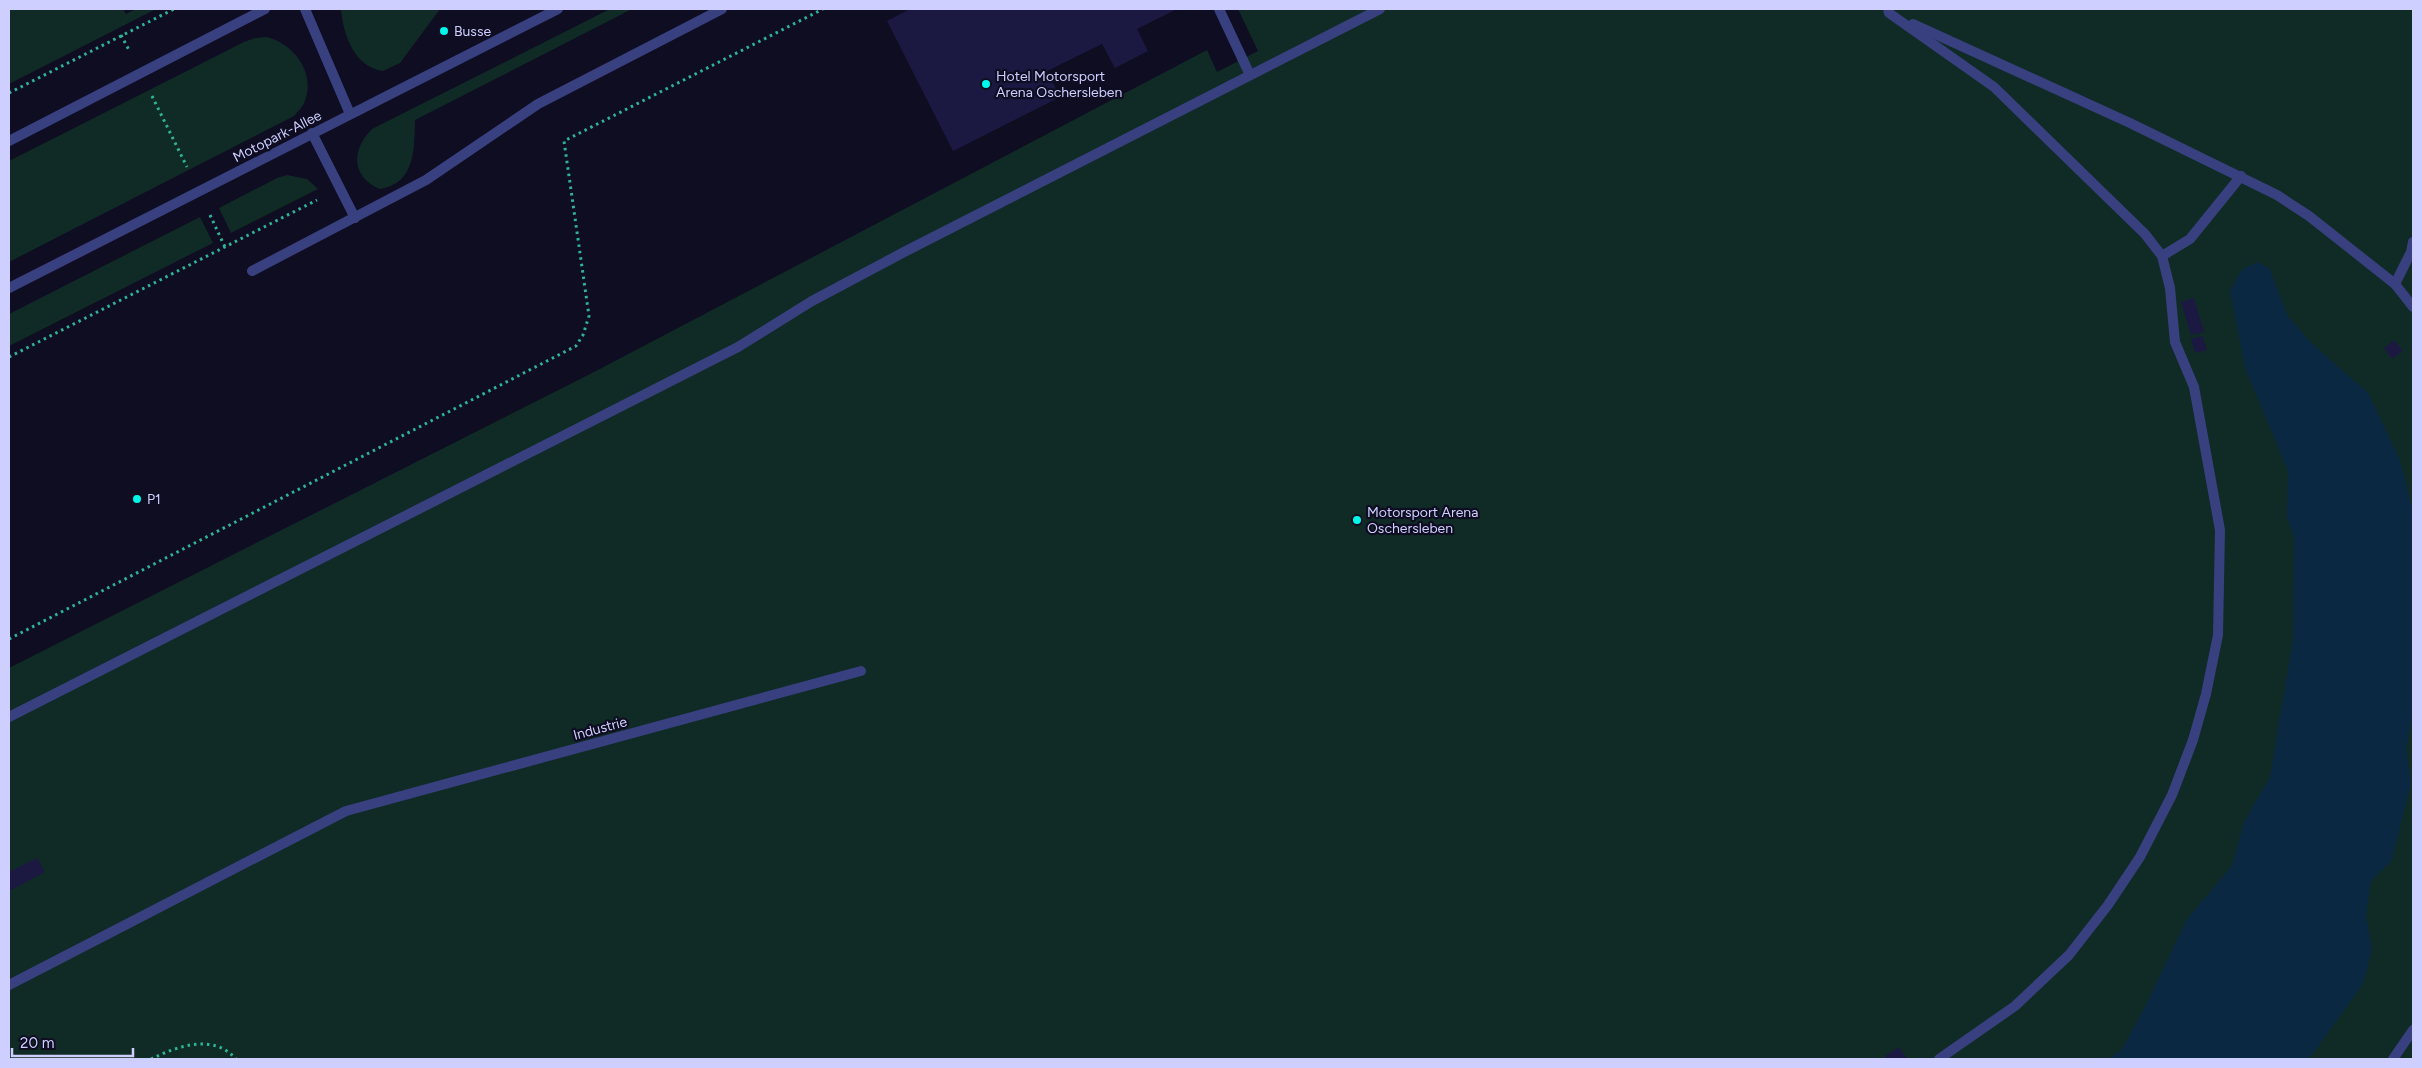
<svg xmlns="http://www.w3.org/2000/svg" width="2422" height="1068" viewBox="0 0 2422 1068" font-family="Figtree,sans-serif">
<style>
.green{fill:#102b26}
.water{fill:#0b2842}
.building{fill:#1b1942}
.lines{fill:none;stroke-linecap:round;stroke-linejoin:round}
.path{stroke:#2eb396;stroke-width:3;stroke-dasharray:2.5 4;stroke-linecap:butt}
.service{stroke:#384080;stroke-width:10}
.poi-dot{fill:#00f8eb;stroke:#0e0d21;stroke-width:2}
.labels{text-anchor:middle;stroke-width:4.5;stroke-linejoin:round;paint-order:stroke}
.poi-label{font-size:14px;fill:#cecfff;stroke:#0e0d21;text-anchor:start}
.street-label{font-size:14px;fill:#cecfff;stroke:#0e0d21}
</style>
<rect width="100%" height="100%" fill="#0e0d21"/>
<g class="green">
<path d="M9,9h114l3,5 10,-5h20l-147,75z"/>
<path d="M341,9h99l-40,54 -17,8c-29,-4 -40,-37 -42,-62z"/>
<path d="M610,9h22l-217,111c-1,28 1,63 -35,69 -29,-12 -29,-39 -8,-60z"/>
<path d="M1238,9h1175v1050h-2404v-391l585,-296 613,-322 10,22 41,-21z"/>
<path d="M266,37c28,6 51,37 38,66 -2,5 -7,9 -10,13l-285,146v-101l235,-119 11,-4z"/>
<path d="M287,175l20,4 11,10 -87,44 -12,-25 58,-30z"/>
<path d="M200,217l13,26 -204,103v-32z"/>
</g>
<path class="water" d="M2258,262l12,7 17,46 23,27 58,51 32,67 13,51v200l-7,39 5,33 -19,77 -21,21 -5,35 6,33 -9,35 -54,75h-200l13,-10 23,-42 42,-88 45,-53 12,-44 26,-45 23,-137 1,-103 -7,-19 1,-47 -43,-103 -15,-77 12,-22z"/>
<g class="building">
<path d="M910,9h267l-40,20 11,22 -33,17 -13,-24 -55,27 13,26 -107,54 -66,-130z"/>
<path d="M2194,298l10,34 -13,3 -10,-33z"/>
<path d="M2202,336l5,14 -12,3 -4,-14z"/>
<path d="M2394,340l9,11 -11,8 -8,-11z"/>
<path d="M37,858l8,14 -36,19v-19z"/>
<path d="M1899,1047l8,12h-20l-2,-3z"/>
</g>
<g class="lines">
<g class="path">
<path d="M121,35l8,15"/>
<path d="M9,93l165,-84"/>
<path d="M152,96l35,71"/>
<path d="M210,215l15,32"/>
<path d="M9,357l308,-157"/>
<path d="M9,639l567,-293 7,-11 6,-19 -25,-175 259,-132"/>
<path d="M151,1059c27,-13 62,-26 85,0"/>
</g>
<g class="service">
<path d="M305,9l45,105"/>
<path d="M1219,9l31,66"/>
<path d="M1888,9l1,4 105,74 151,147 17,22 8,32 5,54 19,45 26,143 -2,105 -12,59 -13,46 -21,55 -32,62 -32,48 -39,50 -54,51 -76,53"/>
<path d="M1913,24l217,99 147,72 32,21 86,68 18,23"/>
<path d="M312,133l43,85"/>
<path d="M9,141l256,-132"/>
<path d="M2162,256l28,-17 51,-63"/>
<path d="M252,271l174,-91 112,-76 184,-95"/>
<path d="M2395,284l16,-32 2,-10"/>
<path d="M9,288l549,-279"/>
<path d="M9,717l729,-370 74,-46 94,-50 474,-242"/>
<path d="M9,985l337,-174 515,-140"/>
<path d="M2393,1059l20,-29"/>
</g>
</g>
<g class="poi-dot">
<circle cx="444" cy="31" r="5"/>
<circle cx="986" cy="84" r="5"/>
<circle cx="137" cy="499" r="5"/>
<circle cx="1357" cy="520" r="5"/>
</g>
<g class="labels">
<g class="poi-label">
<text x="454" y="36">Busse</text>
<text x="996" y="81">Hotel Motorsport<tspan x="996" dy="16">Arena Oschersleben</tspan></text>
<text x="147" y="504">P1</text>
<text x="1367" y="517">Motorsport Arena<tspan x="1367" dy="16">Oschersleben</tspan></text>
</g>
<g class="street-label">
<text transform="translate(277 136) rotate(-27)" y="5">Motopark-Allee</text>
<text transform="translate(600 728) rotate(-15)" y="5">Industrie</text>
</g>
</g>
<rect width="2422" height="1068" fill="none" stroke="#cecfff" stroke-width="20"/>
<path d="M12 1048v8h121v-8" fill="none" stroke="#cecfff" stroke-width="2.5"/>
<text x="20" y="1048" font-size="15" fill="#cecfff" stroke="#0e0d21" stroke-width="4" paint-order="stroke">20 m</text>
</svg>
